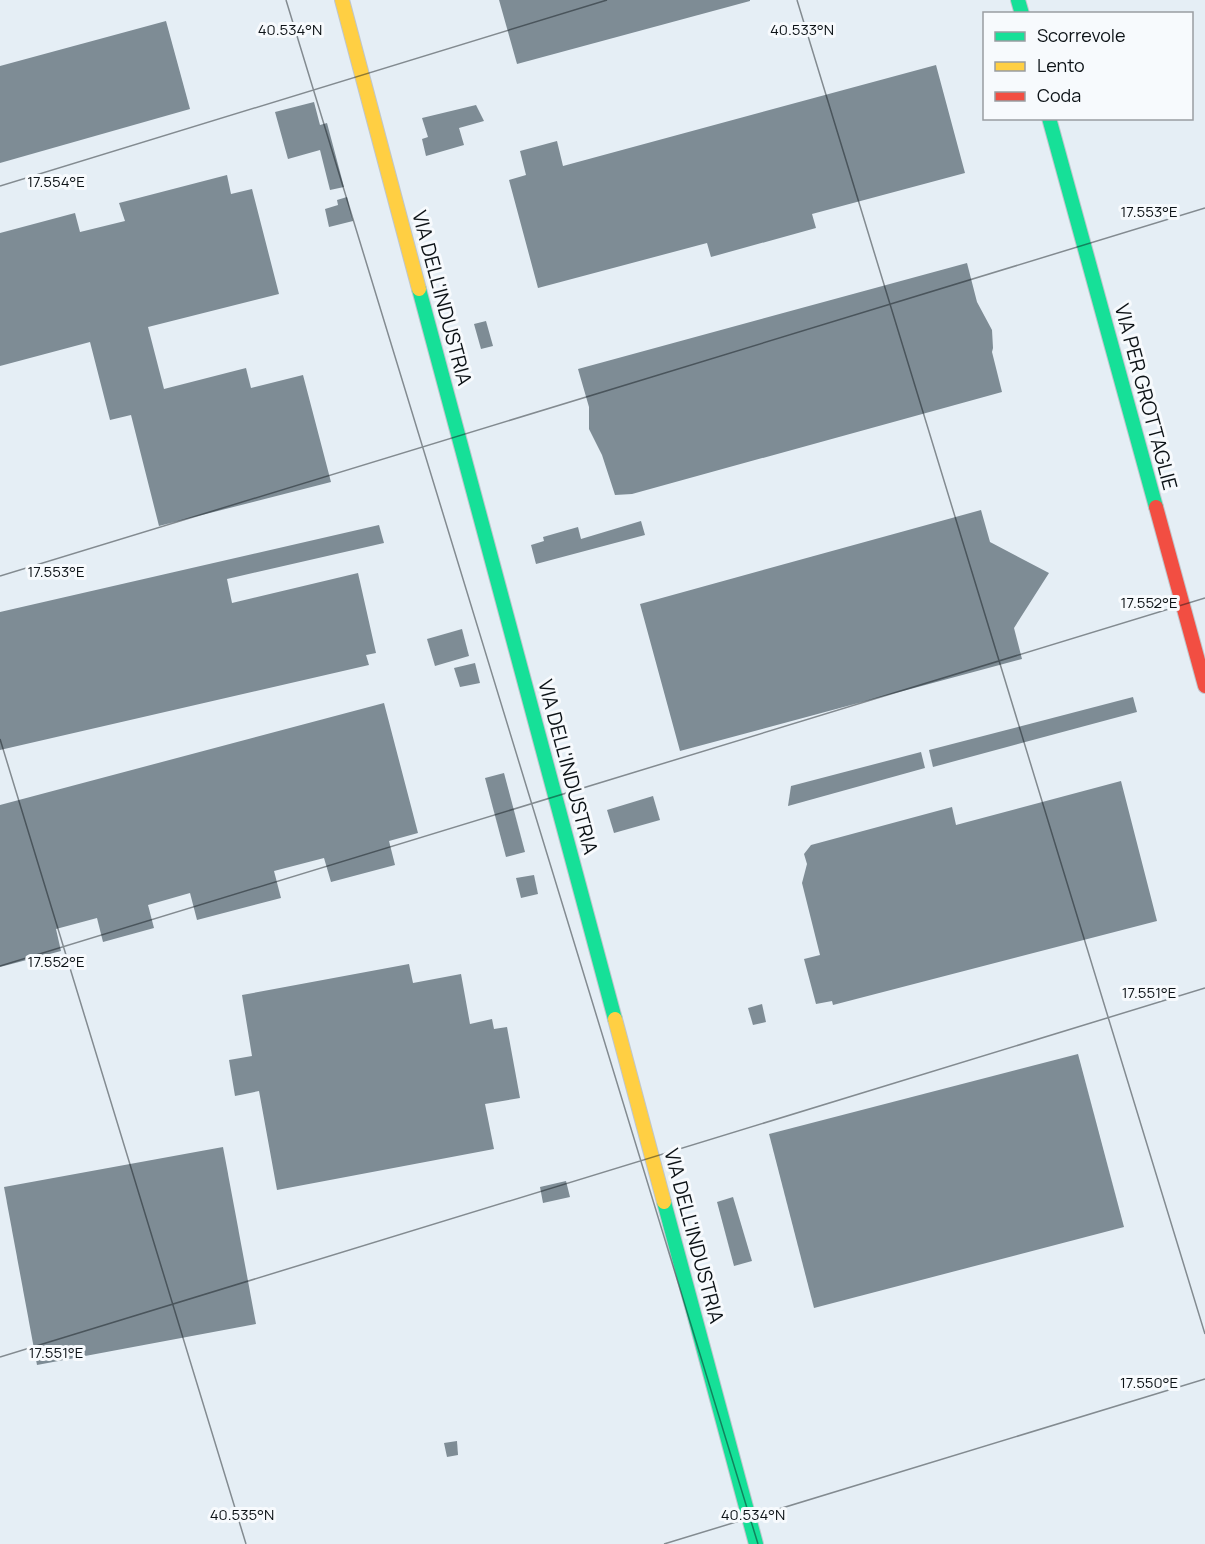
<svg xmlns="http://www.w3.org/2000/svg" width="1205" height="1544" viewBox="0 0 1205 1544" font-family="Manrope,sans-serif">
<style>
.building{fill:#7e8c95}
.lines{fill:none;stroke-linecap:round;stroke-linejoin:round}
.fast-casing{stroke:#bfc6cc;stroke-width:16}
.slow-casing{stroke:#bfc6cc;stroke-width:16}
.jam-casing{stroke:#bfc6cc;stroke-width:16}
.fast{stroke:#16e098;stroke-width:14}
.slow{stroke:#ffcf43;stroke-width:14}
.jam{stroke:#f24e42;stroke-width:14}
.ticks{fill:none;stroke:#0c1216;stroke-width:1.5;stroke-opacity:0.45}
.labels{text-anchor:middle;stroke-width:6;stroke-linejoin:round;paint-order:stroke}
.street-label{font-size:20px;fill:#0c1216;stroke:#f7fafd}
.ticks-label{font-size:15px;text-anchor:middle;fill:#0c1216;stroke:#f7fafd;stroke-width:6;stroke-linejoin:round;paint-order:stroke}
</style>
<rect width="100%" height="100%" fill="#e5eef5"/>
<g class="building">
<path d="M499,0h251v1l-233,63z"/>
<path d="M166,21l24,88 -190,54v-97z"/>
<path d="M936,65l29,108 -153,41 4,14 -105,29 -4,-14 -169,45 -29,-108 17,-5 -6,-24 37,-10 6,25z"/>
<path d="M314,102l6,23 7,-2 17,64 -14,3 -10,-40 -32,9 -13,-47z"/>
<path d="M476,105l8,16 -25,7 5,17 -38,11 -4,-17 6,-2 -6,-19z"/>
<path d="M227,175l4,19 21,-5 27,105 -131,33 16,62 82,-21 5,20 52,-13 28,107 -172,44 -28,-111 -21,5 -20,-78 -90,24v-133l75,-20 5,19 45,-11 -6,-18z"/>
<path d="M347,197l6,24 -24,6 -4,-18 13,-4 -1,-5z"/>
<path d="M967,263l10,39 15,28 1,18 -1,4 10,40 -370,102 -17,1 -13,-40 -13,-26v-22l-11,-38z"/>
<path d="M486,321l7,25 -12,3 -7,-25z"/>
<path d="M981,510l9,32 59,31 -35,55 8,31 -342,92 -40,-147z"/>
<path d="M641,521l4,14 -109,29 -5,-19 13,-4 -1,-4 35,-10 3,12z"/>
<path d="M379,525l5,18 -157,36 5,24 126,-30 18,80 -10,2 3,10 -369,85v-138z"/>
<path d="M462,629l7,27 -34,10 -8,-27z"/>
<path d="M475,663l5,20 -20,4 -6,-19z"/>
<path d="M1133,697l4,15 -204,55 -4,-17z"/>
<path d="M384,703l34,130 -29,8 6,24 -64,17 -7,-24 -50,13 7,27 -84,22 -7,-27 -42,12 6,23 -51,14 -6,-24 -41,11 5,22 -61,16v-162z"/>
<path d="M921,752l4,16 -137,38 3,-20z"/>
<path d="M504,773l21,79 -19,5 -21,-79z"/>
<path d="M1121,781l36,140 -324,84 -1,-4 -16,3 -12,-45 16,-4 -18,-72 5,-19 -3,-10 7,-9 141,-38 4,18z"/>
<path d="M653,796l7,24 -46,13 -7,-23z"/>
<path d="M534,875l4,19 -17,4 -5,-20z"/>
<path d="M409,964l4,19 48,-9 9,50 22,-5 2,10 13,-2 13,71 -35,6 9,45 -217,41 -18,-99 -24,5 -6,-36 23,-4 -10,-61z"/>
<path d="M762,1004l4,18 -13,3 -5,-17z"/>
<path d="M1078,1054l46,173 -310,81 -45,-174z"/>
<path d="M223,1147l33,177 -219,41 -33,-178z"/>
<path d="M566,1181l4,16 -27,6 -3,-16z"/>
<path d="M733,1197l19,64 -18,5 -17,-64z"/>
<path d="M457,1441l1,14 -11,2 -3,-14z"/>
</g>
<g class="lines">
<g class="fast-casing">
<g id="fast">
<path d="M1018,0l4,14"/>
<path d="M1049,118l107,389"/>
<path d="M419,289l196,730"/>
<path d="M664,1202l92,342"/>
</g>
</g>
<g class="slow-casing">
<g id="slow">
<path d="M342,0l77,289"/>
<path d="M615,1019l49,183"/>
</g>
</g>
<g class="jam-casing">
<path id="jam" d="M1156,507l49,179"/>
</g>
<use href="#fast" class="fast"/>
<use href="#slow" class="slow"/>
<use href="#jam" class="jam"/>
</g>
<path class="ticks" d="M286,0l472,1544M797,0l408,1334M0,186l607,-186M0,576l1205,-368M0,739l246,805M0,966l1205,-368M0,1357l1205,-369M664,1544l541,-165"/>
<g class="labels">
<g class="street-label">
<text transform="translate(442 298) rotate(75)" y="7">VIA DELL'INDUSTRIA</text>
<text transform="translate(1146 397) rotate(75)" y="7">VIA PER GROTTAGLIE</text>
<text transform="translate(568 767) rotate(75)" y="7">VIA DELL'INDUSTRIA</text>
<text transform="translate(694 1236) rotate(75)" y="7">VIA DELL'INDUSTRIA</text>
</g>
</g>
<g class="ticks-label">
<text x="290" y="35">40.534°N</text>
<text x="802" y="35">40.533°N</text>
<text x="56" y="187">17.554°E</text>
<text x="1149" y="217">17.553°E</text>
<text x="56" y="577">17.553°E</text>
<text x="1149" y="608">17.552°E</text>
<text x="56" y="967">17.552°E</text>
<text x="1149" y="998">17.551°E</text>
<text x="56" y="1358">17.551°E</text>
<text x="1149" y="1388">17.550°E</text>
<text x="242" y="1520">40.535°N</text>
<text x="753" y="1520">40.534°N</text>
</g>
<rect x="983" y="12" width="210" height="108" fill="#f7fafd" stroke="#999da1" stroke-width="1.5"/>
<rect x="995" y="32" width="30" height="9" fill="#16e098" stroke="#999da1" stroke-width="1.5"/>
<text x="1037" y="42" font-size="18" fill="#0c1216">Scorrevole</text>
<rect x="995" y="62" width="30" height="9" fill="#ffcf43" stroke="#999da1" stroke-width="1.5"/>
<text x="1037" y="72" font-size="18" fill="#0c1216">Lento</text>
<rect x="995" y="92" width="30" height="9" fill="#f24e42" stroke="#999da1" stroke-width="1.5"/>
<text x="1037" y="102" font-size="18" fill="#0c1216">Coda</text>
</svg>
